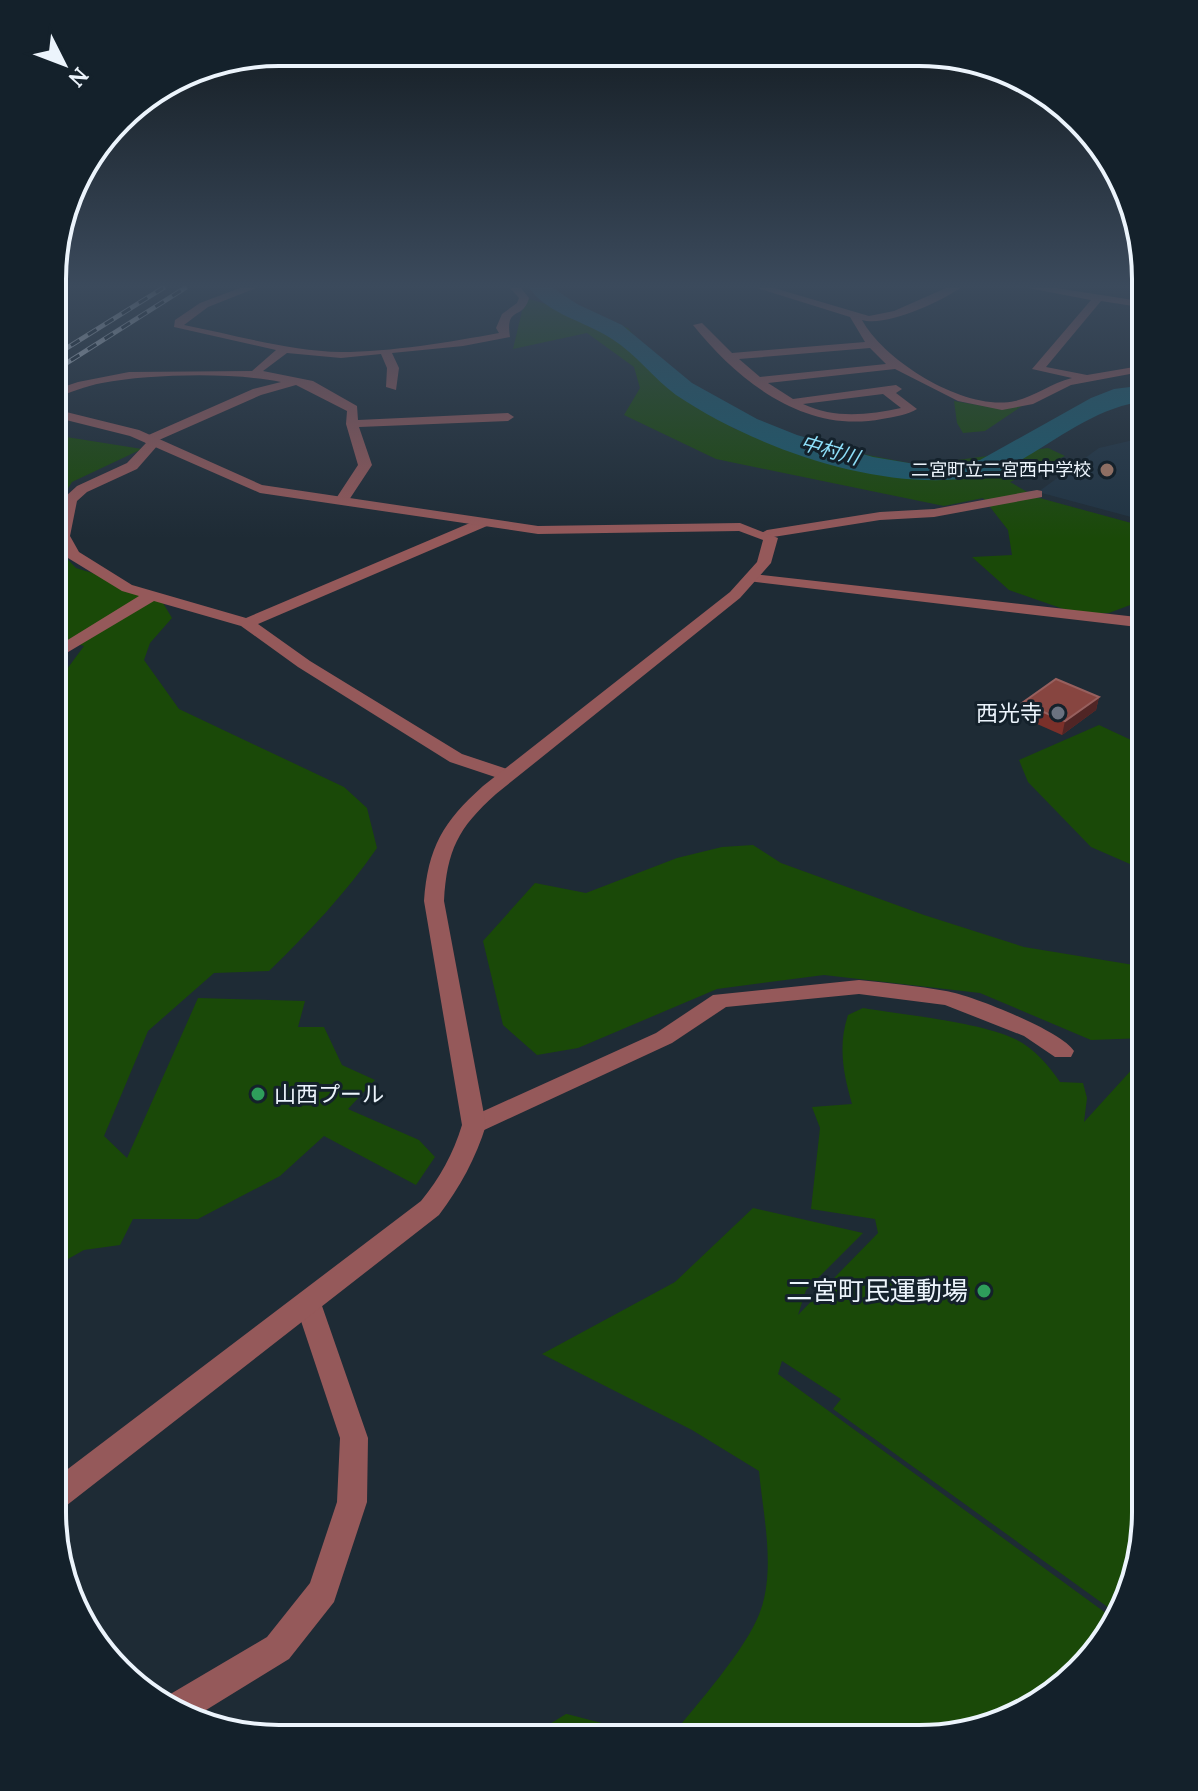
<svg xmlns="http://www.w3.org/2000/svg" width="1198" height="1791" viewBox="0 0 1198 1791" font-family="Lora,'Noto Sans JP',serif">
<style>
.built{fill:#203342}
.green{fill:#1a4908}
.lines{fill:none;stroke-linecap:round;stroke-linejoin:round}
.river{fill:#1a5b6d;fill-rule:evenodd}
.minor{fill:#95595a;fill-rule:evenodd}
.tertiary{fill:#95595a;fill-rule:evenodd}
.rail-casing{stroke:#d5dde6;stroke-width:5}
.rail{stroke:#14212b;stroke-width:3;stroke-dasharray:10;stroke-linecap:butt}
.wall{fill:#7b302a}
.shaded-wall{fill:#502525}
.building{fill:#874540;stroke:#97605e;stroke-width:2}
.education-dot{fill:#8d6e63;stroke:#14212b;stroke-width:3}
.worship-dot{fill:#6b7280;stroke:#14212b;stroke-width:3}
.leisure-dot{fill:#2e9e5b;stroke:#14212b;stroke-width:3}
.labels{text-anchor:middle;stroke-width:6;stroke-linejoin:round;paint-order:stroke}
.far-poi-label{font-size:18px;fill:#ecf4fc;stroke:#14212b;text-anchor:end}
.far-water-label{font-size:20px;font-style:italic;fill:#8ee0fa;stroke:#14212b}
.poi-label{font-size:22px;fill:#ecf4fc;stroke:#14212b;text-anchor:end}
.near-poi-label{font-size:26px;fill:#ecf4fc;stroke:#14212b;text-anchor:end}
.rim{fill:none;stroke:#ecf4fc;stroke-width:4}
</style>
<rect width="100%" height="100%" fill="#1e2b35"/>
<path class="built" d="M1146,437v84l-108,-29 61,-44z"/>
<g class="green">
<path d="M529,299l99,29 45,60 62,41 184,36 129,-17 17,8 -55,26 26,15 110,30v72l-37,14h-34l-66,-23 -37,-33 40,-2 -4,-25 -25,-32 -39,8 -228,-47 -92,-44 16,-27 -6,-21 -47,-34 -74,16 9,-38z"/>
<path d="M954,401l41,7 27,-2 -37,25 -22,2 -6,-10z"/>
<path d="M60,436l82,13 -70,33 -18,28v-72z"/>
<path d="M54,545l22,23 81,25 15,25 -22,25 -6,17 35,49 165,78 23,21 10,40c-32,46 -68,84 -108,123l-55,2 -66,58 -44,105 23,22 71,-160 107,3 -7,26h26l18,38 33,15 -27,29 71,31 16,17 -19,28 -92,-49 -44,40 -82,43h-65l-13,26 -36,5 -32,18 1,-580 31,-42 -31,-9z"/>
<path d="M1099,725l47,22v124l-55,-24 -63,-65 -9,-22z"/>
<path d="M753,845l28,18 143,52 100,32 122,20v71l-55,2 -111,-47 -156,-18 -107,14 -139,59 -41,7 -34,-30 -20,-84 52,-58 51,10 91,-35 45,-11z"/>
<path d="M863,1008c42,7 116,14 152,31 19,9 34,27 45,43l23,1 4,15 -3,24 62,-68 -1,473 -29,86 -283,-204 8,-10 -59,-38 -4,13 336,245 -7,19 -101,84 -87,17 -249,-1c26,-33 76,-88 90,-126 16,-43 3,-97 -1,-141l-67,-41 -150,-76 133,-72 78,-74 110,25 -57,57 -8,25 80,-82 -3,-14 -64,-10 9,-81 -8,-21 40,-3c-9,-31 -14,-59 -4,-89z"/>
<path d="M566,1714h1l92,24h-132z"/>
</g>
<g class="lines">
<path class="river" d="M529,288h24l24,16 45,21 70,58 65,36 40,16 76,22 42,7h39l26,-4 111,-62 23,-9 32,-4v16c-45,5 -81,33 -120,56 -12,7 -24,15 -38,18 -98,21 -230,-25 -312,-80 -23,-17 -40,-41 -64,-56 -27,-18 -63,-24 -83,-51z"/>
<g class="minor">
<path d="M240,288h16l-48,19 -24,18c51,10 105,26 157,27 50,0 109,-10 158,-19l-3,-5 6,-14 15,-11 2,-5 -9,-10h11l8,10c-6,23 -24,7 -19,39l-47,9 -71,7 7,15 -3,22 -10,-3 1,-19 -6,-14 -40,4 -54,-5 -24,18 50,10 44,25 1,14 150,-7 6,4 -6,4 -149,6 13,38 -25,38 -5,1 -7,-4 23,-35 -12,-41 1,-13 -51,-26 -35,10 -102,45 -1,5 -21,24 -50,23 -10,9 -7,35 9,16 53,33 114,33 231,-98h10v6l-229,98 52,37 152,93 51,17 3,4 -3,4h-12l-51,-17 -152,-95 -57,-41 -87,-25 -101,60v-12l86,-53 -17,-5 -54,-33 -12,-22 9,-39 12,-11 50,-23 19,-20 -4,-3 2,-3 109,-48 28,-7c-48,-10 -131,-8 -179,1 -17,3 -32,10 -48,15v-8l24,-8 51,-10 123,-1 24,-21 -102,-23 1,-7 25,-17z"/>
<path d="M757,288h17l95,28 25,-5 52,-23h14c-20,14 -74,39 -98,32 23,42 104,92 153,81 19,-4 36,-18 57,-23l-40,-9 59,-69 -63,-12h28l90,14v6l-45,-7 -55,66 41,8 59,-10v6l-75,14 -38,19 -31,6 -44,-9 -63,-32 -127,14 25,16 103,-14 6,4 -6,4 21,16c-9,6 -24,8 -35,10 -78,15 -144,-38 -189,-94l9,-2 30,30 133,-11 -15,-25zM870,348l16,16 -126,13 -21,-18zM883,394l18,14c-33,7 -66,11 -98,-4z"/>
<path d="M1037,490l5,1v6l-108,20 -54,3 -113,18 -7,-4 7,-4 113,-18 54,-3z"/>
<path d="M753,574l393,44v10l-398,-47v-6z"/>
<path d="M859,980c29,3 58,6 87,11 25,4 116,40 128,60l-3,6h-16l-31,-21 -79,-31 -86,-11 -133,13 -54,36 -190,88 -8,3 -8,-3 -4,-6 4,-6 190,-86 57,-38z"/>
<path d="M308,1292l9,3 4,8 47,135 -1,64 -33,100 -45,57 -91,56 -33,-13 2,-6 100,-59 43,-54 27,-81 3,-64 -45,-135 4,-8z"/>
</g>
<path class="tertiary" d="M54,409l85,21 123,55 276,41 202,-3 38,15 -7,25 -31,35 -244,196c-38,34 -49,56 -52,107l42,224c-10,33 -26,62 -47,90l-377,294 -10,4v-32l369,-280c19,-23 32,-47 41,-76l-38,-224c4,-54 19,-79 59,-115l247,-194 27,-30 6,-22 -24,-9 -201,3 -278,-41 -130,-57 -76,-19z"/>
<g class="rail-casing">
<g id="rail">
<path d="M54,356l109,-68"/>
<path d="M54,371l131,-83"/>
</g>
</g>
<use href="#rail" class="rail"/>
</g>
<path class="wall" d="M1099,697l-3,13 -34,25 -43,-19 3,-13z"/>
<path class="shaded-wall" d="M1099,697l-3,13 -34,25 3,-14z"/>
<path class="building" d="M1056,679l43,18 -34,24 -43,-18z"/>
<linearGradient id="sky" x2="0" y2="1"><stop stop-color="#10181d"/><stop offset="0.53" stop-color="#3b4a5c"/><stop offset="1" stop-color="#3b4a5c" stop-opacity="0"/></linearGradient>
<rect width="1198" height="539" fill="url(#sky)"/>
<circle class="education-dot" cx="1107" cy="470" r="8"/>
<circle class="worship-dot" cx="1058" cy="713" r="8"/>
<g class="leisure-dot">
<circle cx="258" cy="1094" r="8"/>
<circle cx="984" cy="1291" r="8"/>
</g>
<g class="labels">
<g class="far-poi-label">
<text x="1091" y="476">二宮町立二宮西中学校</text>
</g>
<g class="far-water-label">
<text transform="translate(830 450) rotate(16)" y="7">中村川</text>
</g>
<g class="poi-label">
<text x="1042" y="721">西光寺</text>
<text x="274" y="1102" text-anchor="start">山西プール</text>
</g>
<g class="near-poi-label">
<text x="968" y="1300">二宮町民運動場</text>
</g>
</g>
<path d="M0 0H1198V1791H0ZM279 66H919A213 213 0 0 1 1132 279V1512A213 213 0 0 1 919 1725H279A213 213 0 0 1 66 1512V279A213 213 0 0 1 279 66Z" fill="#14212b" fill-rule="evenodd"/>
<path class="rim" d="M279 66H919A213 213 0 0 1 1132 279V1512A213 213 0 0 1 919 1725H279A213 213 0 0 1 66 1512V279A213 213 0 0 1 279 66Z"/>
<g transform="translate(64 64) rotate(132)" stroke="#14212b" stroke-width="6" paint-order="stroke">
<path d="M0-6L14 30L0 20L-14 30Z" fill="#ecf4fc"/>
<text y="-12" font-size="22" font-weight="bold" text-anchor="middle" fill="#ecf4fc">N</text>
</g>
</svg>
